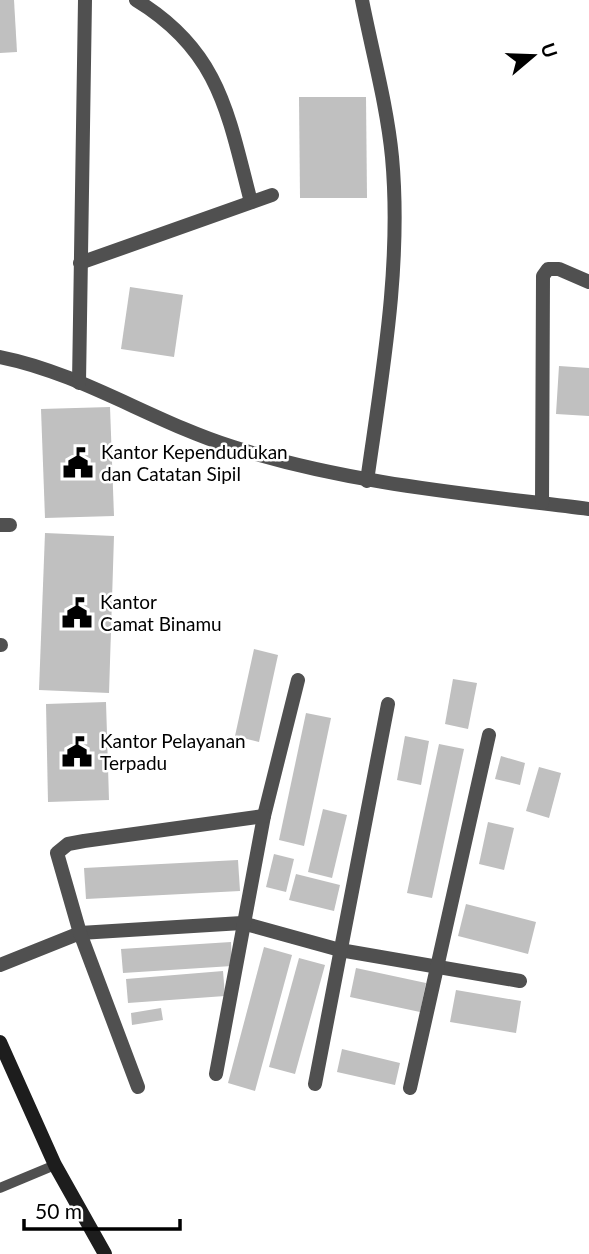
<svg xmlns="http://www.w3.org/2000/svg" width="589" height="1254" viewBox="0 0 589 1254" font-family="Lato,sans-serif">
<style>
.building{fill:#c0c0c0}
.lines{fill:none;stroke-linecap:round;stroke-linejoin:round}
.service{stroke:#505050;stroke-width:10}
.minor{stroke:#505050;stroke-width:14}
.secondary{stroke:#1d1d1d;stroke-width:14}
.labels{text-anchor:middle;stroke-width:5;stroke-linejoin:round;paint-order:stroke}
.poi-label{font-size:19px;fill:#000;stroke:#fff;text-anchor:start}
</style>
<rect width="100%" height="100%" fill="#fff"/>
<g class="building">
<path d="M0,0h14l3,52 -17,1z"/>
<path d="M299,97h67l1,101h-67z"/>
<path d="M130,287l53,8 -9,62 -53,-8z"/>
<path d="M559,366l30,2v48l-33,-2z"/>
<path d="M110,407l4,109 -69,2 -4,-109z"/>
<path d="M45,533l69,3 -5,157 -70,-3z"/>
<path d="M254,649l24,6 -19,87 -24,-6z"/>
<path d="M453,679l24,4 -9,46 -23,-5z"/>
<path d="M106,702l3,98 -61,2 -2,-98z"/>
<path d="M306,713l25,5 -27,128 -25,-6z"/>
<path d="M405,736l24,5 -8,44 -24,-5z"/>
<path d="M439,744l25,5 -32,149 -25,-5z"/>
<path d="M501,756l24,7 -5,22 -25,-6z"/>
<path d="M539,767l22,6 -12,45 -23,-7z"/>
<path d="M323,809l24,6 -15,63 -24,-6z"/>
<path d="M488,822l26,6 -10,42 -25,-6z"/>
<path d="M274,854l20,5 -8,33 -20,-5z"/>
<path d="M238,860l2,31 -154,8 -2,-31z"/>
<path d="M296,874l44,11 -6,26 -45,-11z"/>
<path d="M466,904l70,18 -8,32 -70,-18z"/>
<path d="M231,942l1,24 -109,7 -2,-24z"/>
<path d="M264,947l28,8 -37,136 -27,-8z"/>
<path d="M299,958l26,7 -30,109 -26,-7z"/>
<path d="M356,968l70,15 -6,29 -70,-15z"/>
<path d="M223,971l2,25 -97,7 -2,-24z"/>
<path d="M456,990l65,11 -5,32 -66,-11z"/>
<path d="M161,1008l2,12 -31,5 -1,-12z"/>
<path d="M342,1049l58,14 -5,22 -58,-13z"/>
</g>
<g class="lines">
<path class="service" d="M0,1188l55,-23"/>
<g class="minor">
<path d="M136,0c84,51 92,114 115,202"/>
<path d="M362,0c10,51 25,105 30,157 10,108 -10,218 -25,324"/>
<path d="M80,263l192,-68"/>
<path d="M0,357c81,16 153,65 233,90 116,37 236,47 356,62"/>
<path d="M79,383l6,-383"/>
<path d="M542,503l1,-227 5,-7h11l30,13"/>
<path d="M0,525h10"/>
<path d="M0,645h1"/>
<path d="M0,965l80,-32 162,-10 98,27 180,31"/>
<path d="M216,1074l48,-258 34,-136"/>
<path d="M315,1084l73,-380"/>
<path d="M138,1087l-58,-154 -23,-80 11,-9 16,-3 180,-25"/>
<path d="M410,1088l79,-353"/>
</g>
<path class="secondary" d="M0,1042l55,123 50,89"/>
</g>
<defs>
<g id="civic-bare" transform="scale(2.415)"><path d="M-.6-6.5H3V-4.5H.6V-3L4-1V1h2V6H-6V1h2V-1L-.6-3ZM-1.2 2.5V6h2.4V2.5Z" fill="#000" stroke="#fff" stroke-width="2.5" paint-order="stroke"/></g>
</defs>
<g fill-rule="evenodd">
<use href="#civic-bare" x="78" y="463"/>
<use href="#civic-bare" x="77" y="613"/>
<use href="#civic-bare" x="77" y="752"/>
</g>
<g class="labels">
<g class="poi-label">
<text x="101" y="459">Kantor Kependudukan<tspan x="101" dy="22">dan Catatan Sipil</tspan></text>
<text x="100" y="609">Kantor<tspan x="100" dy="22">Camat Binamu</tspan></text>
<text x="100" y="748">Kantor Pelayanan<tspan x="100" dy="22">Terpadu</tspan></text>
</g>
</g>
<g transform="translate(533 56) rotate(71)" stroke="#ffffff" stroke-width="5" paint-order="stroke">
<path d="M0-5L12 26L0 18L-12 26Z" fill="#000000"/>
<text y="-10" font-size="19" font-weight="bold" text-anchor="middle" fill="#000000">U</text>
</g>
<path d="M24 1219v10h156v-10" fill="none" stroke="#000000" stroke-width="3.5"/>
<text x="35" y="1219" font-size="21" fill="#000000" stroke="#ffffff" stroke-width="5" paint-order="stroke">50 m</text>
</svg>
